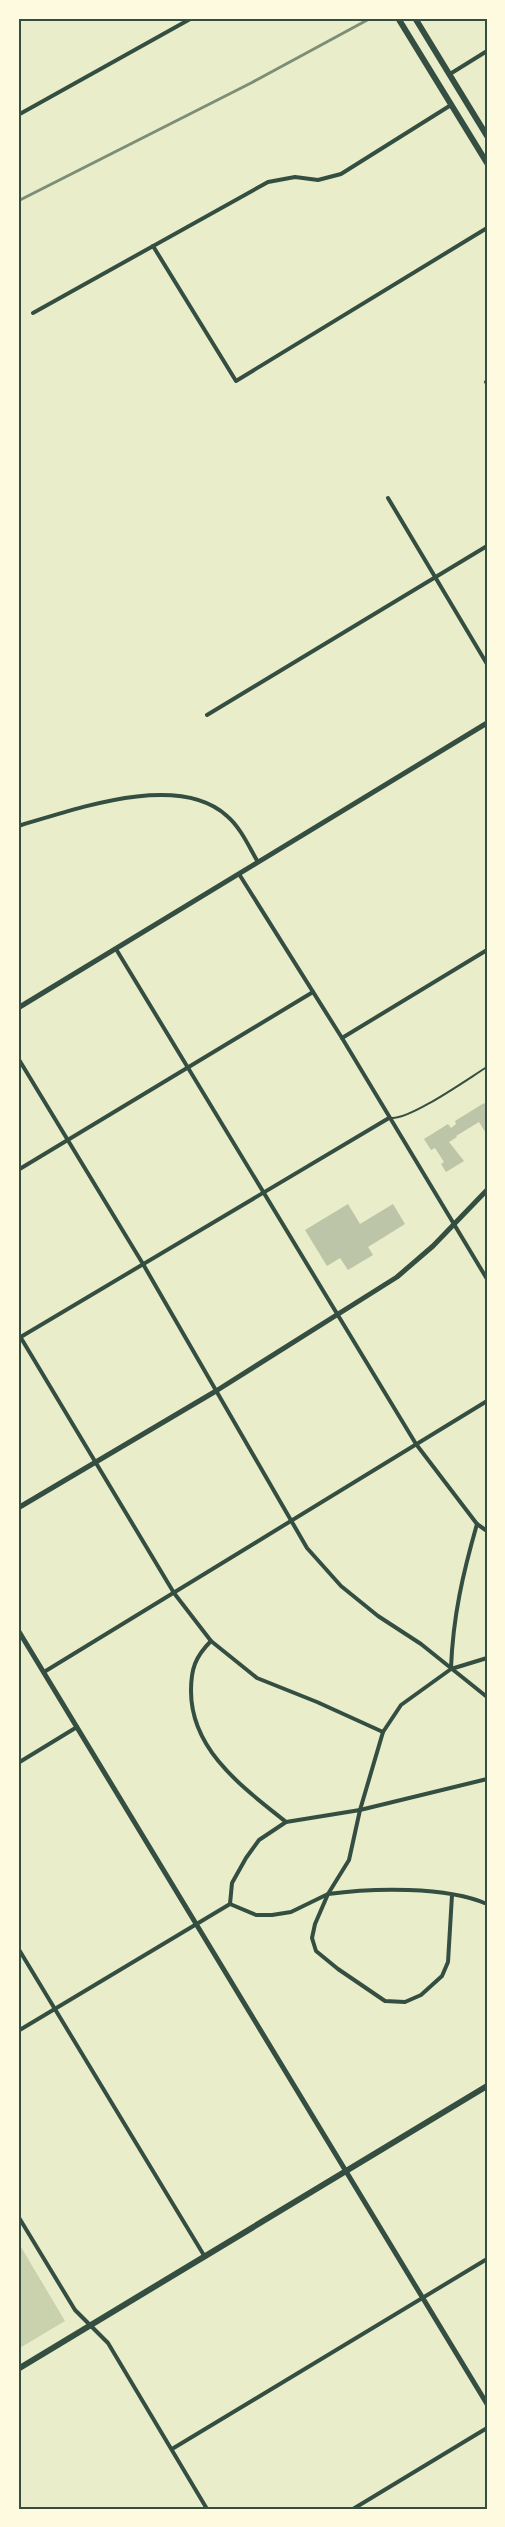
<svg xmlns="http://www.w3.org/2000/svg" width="505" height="2527" viewBox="0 0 505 2527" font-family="Mulish,sans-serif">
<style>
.green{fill:#cad2ad}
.building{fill:#bcc5a7}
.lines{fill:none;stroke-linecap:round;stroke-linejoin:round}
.service{stroke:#344e41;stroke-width:2}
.minor{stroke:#344e41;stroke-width:4}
.tertiary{stroke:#344e41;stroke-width:5}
.secondary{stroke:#344e41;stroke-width:5}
.primary{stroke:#344e41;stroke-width:6}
.rail{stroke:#7c8e77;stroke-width:3}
.neatline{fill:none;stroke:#344e41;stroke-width:2}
</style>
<rect width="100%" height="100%" fill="#e9edc9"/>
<path class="green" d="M18,2242l47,79 -47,28z"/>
<g class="building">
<path d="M484,1103l3,4v28l-8,-13 -23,14 1,1 -8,5 15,19 -18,11 -5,-8 3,-2 -9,-14 -4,2 -7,-11 24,-15 3,4 5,-4 -1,-3z"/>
<path d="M348,1204l12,20 33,-20 12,20 -37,23 5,8 -25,15 -8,-12 -13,8 -22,-36z"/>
</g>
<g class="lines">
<path class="service" d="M391,1118c19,2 78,-40 96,-51"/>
<g class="minor">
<path d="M450,74l37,-23"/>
<path d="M18,115l174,-97"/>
<path d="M153,246l83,135 251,-153"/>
<path d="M33,313l235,-131 27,-5 23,3 23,-6 110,-69"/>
<path d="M486,382l1,-1"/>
<path d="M388,498l99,166"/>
<path d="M207,715l280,-169"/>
<path d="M18,826c55,-16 160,-55 209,-10 14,12 22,31 31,46"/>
<path d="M239,874l103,164 145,241"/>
<path d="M116,949l300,495 61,80 10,7"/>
<path d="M342,1038l145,-88"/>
<path d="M18,1058l125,206 164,284 34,38 37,30 43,28 66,53"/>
<path d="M18,1170l295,-178"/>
<path d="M18,1333l156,260 37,48 46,37 60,24 66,30"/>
<path d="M19,1338l370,-220"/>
<path d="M211,1641c-16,16 -20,28 -20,50 0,60 53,97 95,131"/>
<path d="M451,1668c2,-52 12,-95 26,-144"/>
<path d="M44,1672l443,-271"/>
<path d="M18,1763l59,-36"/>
<path d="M452,1895l-4,67 -6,14 -21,19 -16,7 -20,-1 -47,-32 -22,-18 -4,-13 3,-14 13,-30c44,-6 118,-8 159,10"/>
<path d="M230,1904l2,-21 14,-25 13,-18 27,-18 74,-12 127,-31"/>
<path d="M18,1948l187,309"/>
<path d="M18,2031l212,-127 26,11h16l19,-3 37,-18 21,-34 11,-50 23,-78 18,-27 50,-36 36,-11"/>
<path d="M18,2216l57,94 33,33 99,166"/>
<path d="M172,2449l315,-190"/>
<path d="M353,2509l134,-81"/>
</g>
<g class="tertiary">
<path d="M18,1508l198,-117 181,-114 36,-31 54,-56"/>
<path d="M18,1630l469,774"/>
</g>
<path class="secondary" d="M18,1008l469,-285"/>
<g class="primary">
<path d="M398,18l89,145"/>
<path d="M415,18l72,118"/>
<path d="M18,2369l469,-283"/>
</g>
<path class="rail" d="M18,201l233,-118 120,-65"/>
</g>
<rect width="505" height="2527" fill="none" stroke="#fefae0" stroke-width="39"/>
<rect x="20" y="20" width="466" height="2488" class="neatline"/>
</svg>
